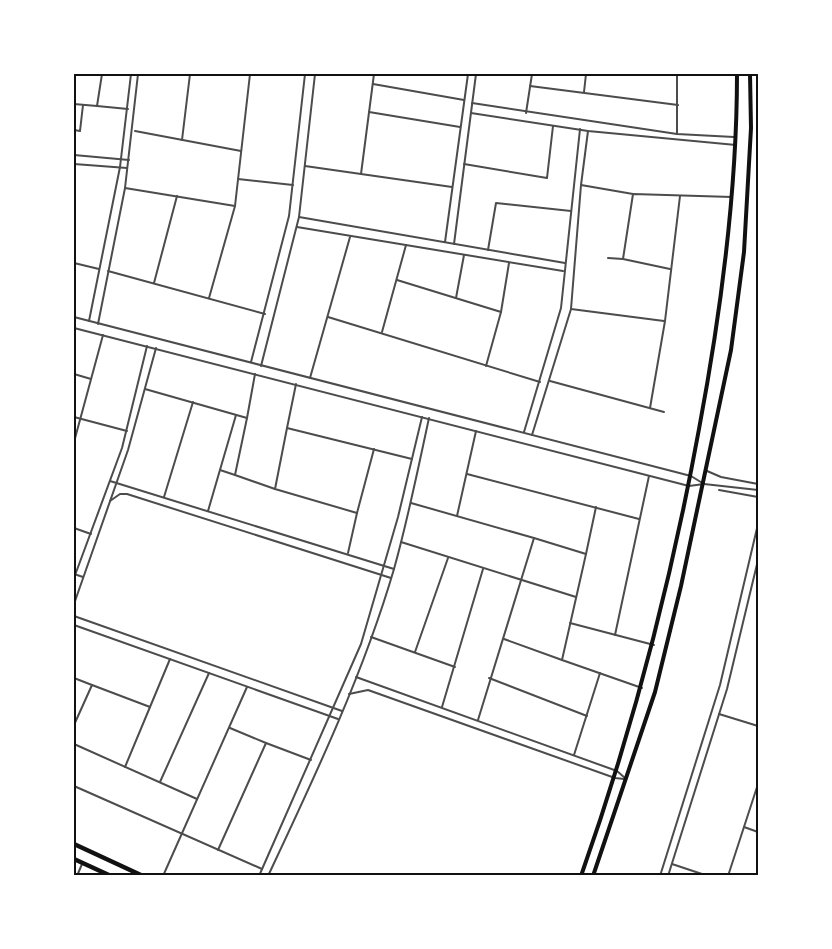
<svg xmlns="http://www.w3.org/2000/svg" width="832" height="949" viewBox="0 0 832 949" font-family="'Times New Roman',serif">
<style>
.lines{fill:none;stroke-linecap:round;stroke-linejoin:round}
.minor{stroke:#4c4c4c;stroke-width:2}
.primary{stroke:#111;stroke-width:4}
.trunk{stroke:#111;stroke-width:4.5}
.neatline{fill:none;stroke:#111;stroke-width:2}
</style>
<rect width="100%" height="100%" fill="#fff"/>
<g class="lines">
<g class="minor">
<path d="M373,84l91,16"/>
<path d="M530,86l148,19"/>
<path d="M584,92l2,-18"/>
<path d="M472,103l205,31 57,3"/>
<path d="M74,104l23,2 5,-32"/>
<path d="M97,106l31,3"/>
<path d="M369,112l91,15"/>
<path d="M471,113l117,18 148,14"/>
<path d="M526,113l6,-39"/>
<path d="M74,130l6,1 3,-26"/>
<path d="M135,131l106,20"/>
<path d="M677,134v-60"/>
<path d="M182,140l8,-66"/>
<path d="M74,155l55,5"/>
<path d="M74,164l53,4"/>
<path d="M464,164l83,14 6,-52"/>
<path d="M305,166l147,21"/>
<path d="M361,174l13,-100"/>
<path d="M238,179l55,6"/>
<path d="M581,185l52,9"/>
<path d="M125,188l110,18"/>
<path d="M299,217l266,46"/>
<path d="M297,227l266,44"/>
<path d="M445,242l23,-168"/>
<path d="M454,244l22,-170"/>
<path d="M488,250l8,-47 75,8"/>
<path d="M608,258l15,1 47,10"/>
<path d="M623,259l10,-65 99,3"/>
<path d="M74,263l25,6"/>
<path d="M108,271l157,43"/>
<path d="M397,280l104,32"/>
<path d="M154,283l23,-87"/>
<path d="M209,298l26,-92 15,-132"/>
<path d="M456,298l8,-43"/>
<path d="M571,309l93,12"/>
<path d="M74,317l617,159 13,8 -15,2 -615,-158"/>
<path d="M328,317l212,65"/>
<path d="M89,321l31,-154 11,-93"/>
<path d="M98,324l27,-136 13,-114"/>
<path d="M382,332l24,-87"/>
<path d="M251,362l38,-146 16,-142"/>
<path d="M261,366l38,-149 16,-143"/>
<path d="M486,366l15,-54 8,-49"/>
<path d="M74,374l17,5"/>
<path d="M310,378l40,-141"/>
<path d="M550,381l114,31"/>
<path d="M296,384l-9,44 125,31"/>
<path d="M145,389l102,29 -12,57 40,14"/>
<path d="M650,408l15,-87 15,-125"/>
<path d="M74,417l53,14"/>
<path d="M247,418l8,-44"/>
<path d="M287,428l-12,61 82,24 -9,40"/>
<path d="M524,432l37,-124 19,-179"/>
<path d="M532,435l39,-126 10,-124 7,-54"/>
<path d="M74,442l29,-107"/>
<path d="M220,470l15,5"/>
<path d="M707,471l14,6 37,7"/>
<path d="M467,474l172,45"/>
<path d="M110,481l284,88"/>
<path d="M704,484l54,6"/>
<path d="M719,490l39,7"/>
<path d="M164,497l29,-95"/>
<path d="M110,501l10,-7h7l264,84"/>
<path d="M411,503l123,35 -56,182"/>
<path d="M208,511l28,-96"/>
<path d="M357,513l17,-64"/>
<path d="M457,516l19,-85"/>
<path d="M74,528l17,6"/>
<path d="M534,538l52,16 -24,106 80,28"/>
<path d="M401,542l175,55"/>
<path d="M586,554l10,-47"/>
<path d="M74,574l9,3"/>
<path d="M74,578l48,-130 25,-102"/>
<path d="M74,604l54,-154 28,-102"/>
<path d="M74,616l268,95"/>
<path d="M570,623l84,22"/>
<path d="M74,625l264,94"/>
<path d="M615,635l34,-159"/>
<path d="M371,637l84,30"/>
<path d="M504,639l58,21"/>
<path d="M415,652l33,-94"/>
<path d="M356,677l261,94 8,7"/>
<path d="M74,678l18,7"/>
<path d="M489,678l98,38"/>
<path d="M349,694l19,-4 247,88 9,1"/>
<path d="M442,707l41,-138"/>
<path d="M719,714l39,12"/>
<path d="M74,725l18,-40 58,22 20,-48"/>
<path d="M266,743l45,17"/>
<path d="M74,744l123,55"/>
<path d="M574,755l26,-82"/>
<path d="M125,767l25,-60"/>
<path d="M160,782l49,-109"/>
<path d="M74,786l188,83"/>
<path d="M744,827l14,5"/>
<path d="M218,850l48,-107 -36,-15"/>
<path d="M672,864l36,12"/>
<path d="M77,876l5,-12"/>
<path d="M163,876l84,-189"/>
<path d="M259,876l102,-232 37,-127 24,-100"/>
<path d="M268,876c47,-100 95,-201 126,-307 14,-50 24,-100 35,-151"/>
<path d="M660,876l60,-191 38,-161"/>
<path d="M668,876l59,-187 31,-129"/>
<path d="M728,876l30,-92"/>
</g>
<g class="primary">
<path d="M581,876c52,-147 90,-294 118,-447 22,-117 38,-236 38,-355"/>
<path d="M593,876l62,-184 26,-106 50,-236 13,-98 7,-124 -1,-54"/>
</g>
<g class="trunk">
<path d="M74,844l69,32"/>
<path d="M74,859l37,17"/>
</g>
</g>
<rect width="832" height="949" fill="none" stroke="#ffffff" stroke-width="150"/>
<rect x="75" y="75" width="682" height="799" class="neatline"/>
</svg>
